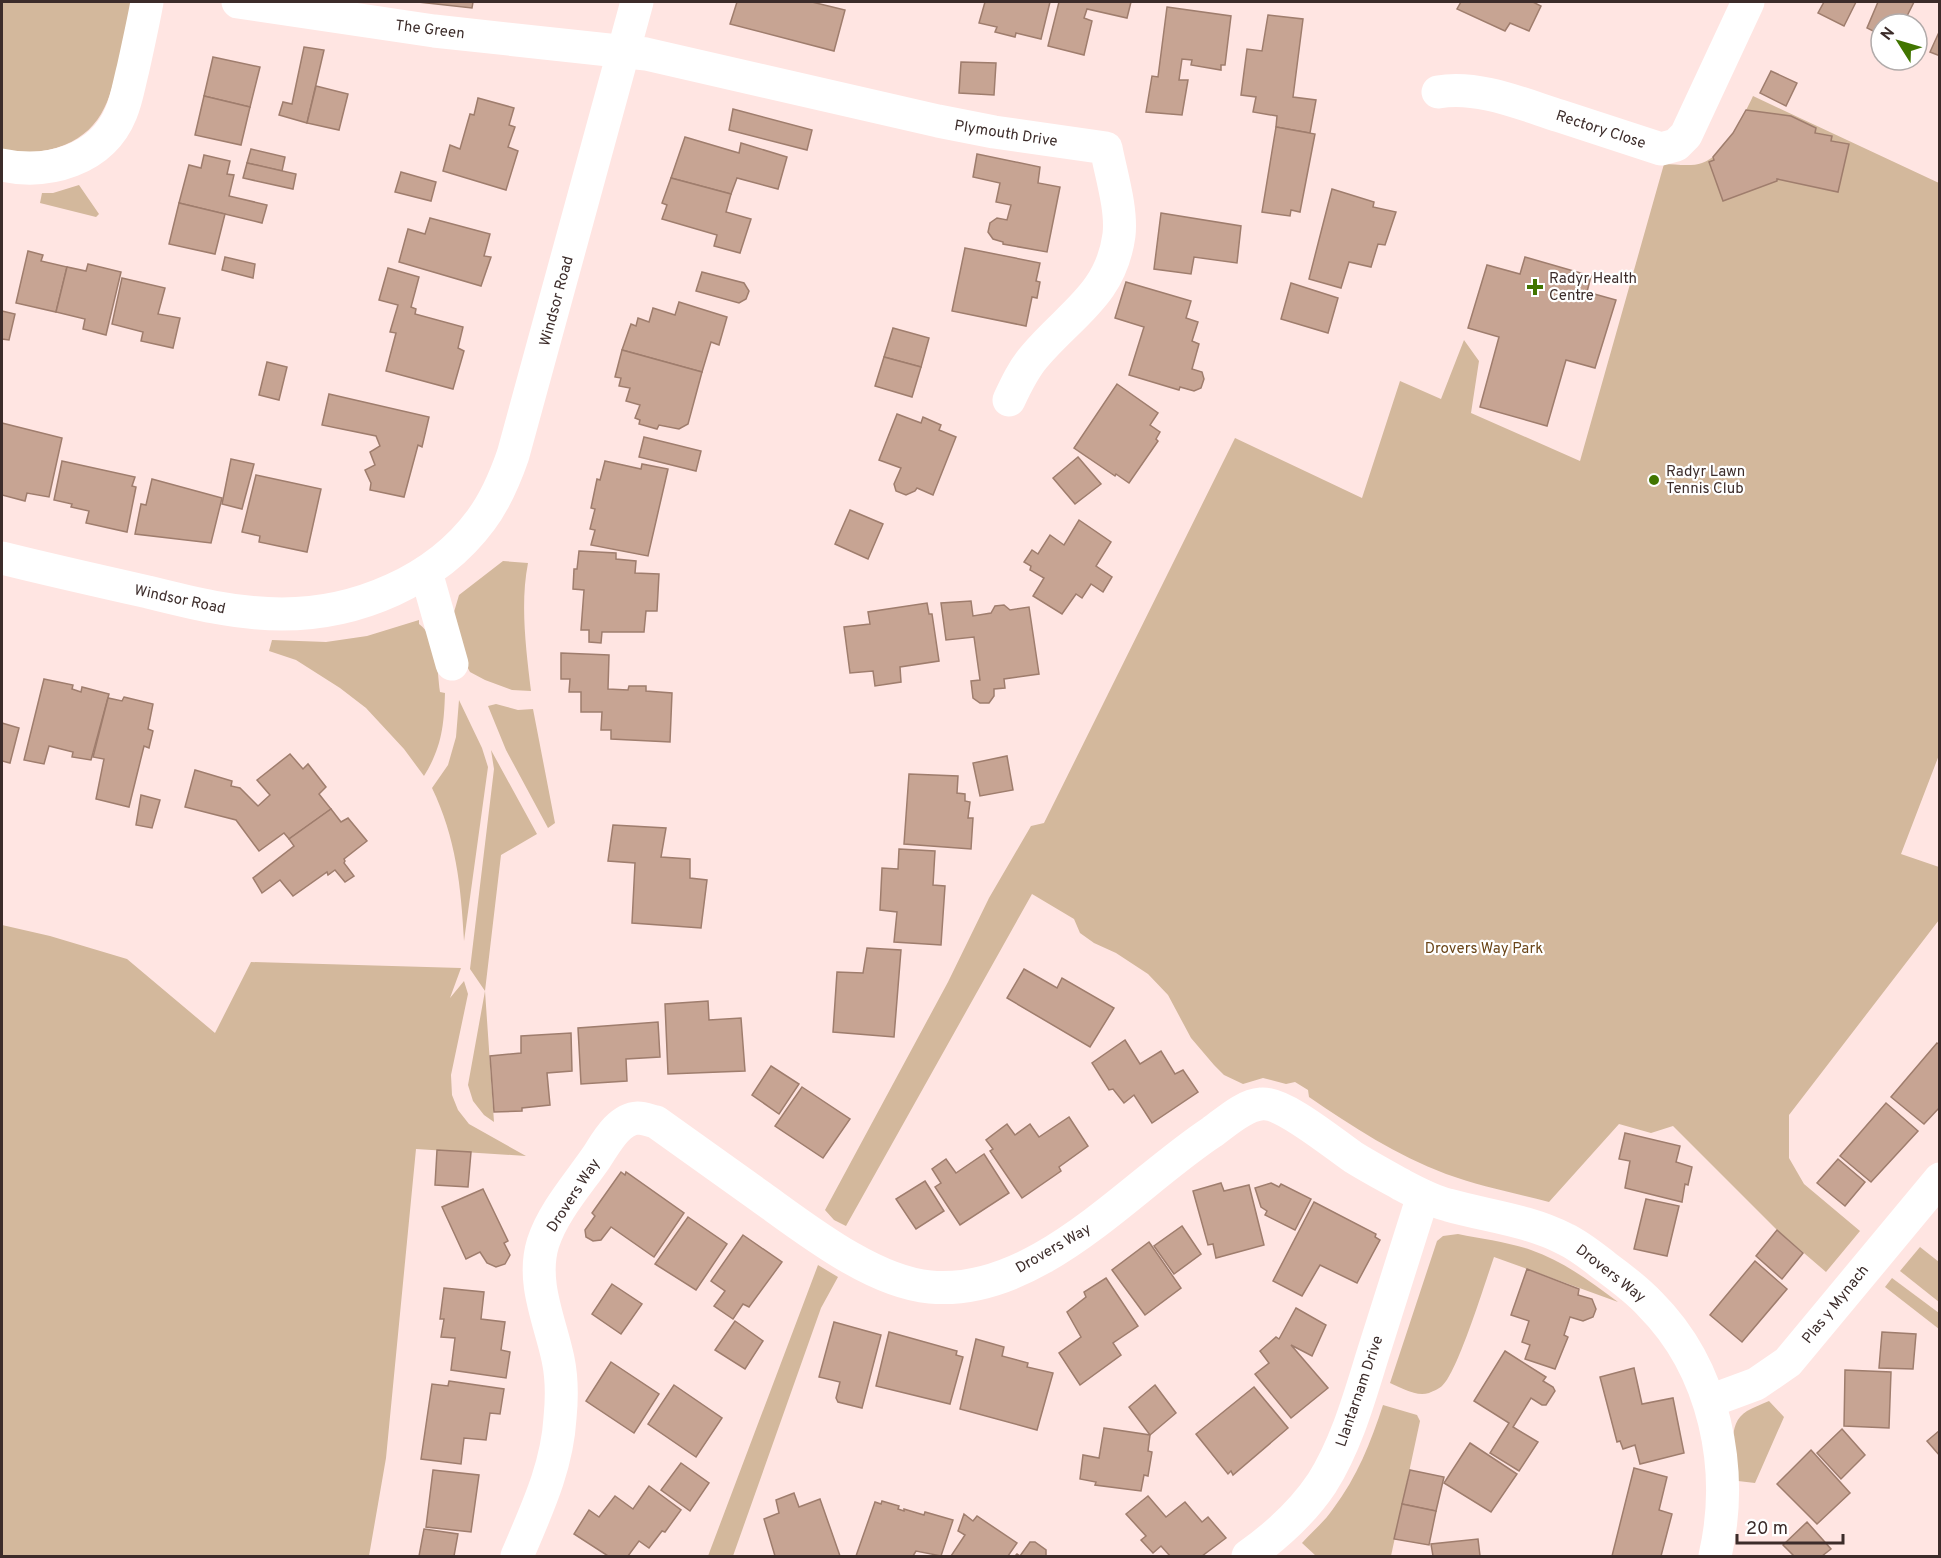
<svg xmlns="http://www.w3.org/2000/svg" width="1941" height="1558" viewBox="0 0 1941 1558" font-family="Overpass,sans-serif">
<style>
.green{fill:#d3b89c}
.building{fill:#c7a493;stroke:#9f7d6d;stroke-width:1.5}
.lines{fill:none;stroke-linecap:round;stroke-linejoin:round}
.street{stroke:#fff;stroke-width:33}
.poi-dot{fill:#417500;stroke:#fff;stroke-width:2}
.labels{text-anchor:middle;stroke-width:4.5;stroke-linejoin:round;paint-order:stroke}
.street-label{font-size:15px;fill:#3c2c2a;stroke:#fff}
.poi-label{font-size:15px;fill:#3c2c2a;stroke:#fff;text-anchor:start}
.park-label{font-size:15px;fill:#6a4518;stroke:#fff}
</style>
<rect width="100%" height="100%" fill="#ffe5e2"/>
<g class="green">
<path d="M2,2h131c-4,19 -9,38 -14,58 -9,41 -18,74 -63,88 -17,5 -37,5 -54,1z"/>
<path d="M1753,96l186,87v572l-38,99 38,13v53l-150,195v43l15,26 56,47 -34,41 -49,-42 -104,-104 -22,7 -32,-9 -70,78c-34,-9 -70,-16 -103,-28 -50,-19 -93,-47 -137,-77l-1,-7 -13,-8 -9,2 -23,-6 -20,6 -19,-9 -10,-10 -23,-27 -23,-43 -20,-21 -32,-21 -22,-10 -14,-10 -6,-14 -42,-25 -186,332 -12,-6 -9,-10 123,-228 41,-84 42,-72 13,-3 191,-385 127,60 38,-117 41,18 23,-59 15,21 -8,52 109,48 84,-297c11,0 27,3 38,-1 23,-8 41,-46 51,-67z"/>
<path d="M79,185l20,29 -3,3 -56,-14 2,-10h11z"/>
<path d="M503,561l25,2c-8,41 -2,86 3,128l-19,-1 -27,-10 -15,-8 -6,-11 -12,-42 7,-24z"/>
<path d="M419,620v4c19,14 18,46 21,68l5,1c-1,32 -3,54 -21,83l-20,-27 -38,-41 -26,-20 -44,-28 -27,-9 3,-11 54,2 41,-6z"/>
<path d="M459,700l23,48 6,19 -24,174c-3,-55 -8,-103 -32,-153l16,-23 8,-28z"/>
<path d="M496,704l22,6 15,-1 22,114 -7,5 -42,-78 -18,-44z"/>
<path d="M491,750l46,84 -36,21 -16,136 9,131 -10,-7 -11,-14 -5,-16 17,-94 -15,-22 24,-200z"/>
<path d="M2,925l48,11 77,23 88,74 36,-71 210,6 -11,30 14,-17 4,13 -17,81 1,20 6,15 11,14 57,32 -110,-7 -30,309 -17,98h-367z"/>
<path d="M1458,1234c24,5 50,8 73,16 32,11 60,32 87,52l-124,-45c-8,23 -37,117 -52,129 -3,3 -9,5 -13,7 -13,4 -27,-5 -39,-10l47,-142 6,-5z"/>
<path d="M1920,1247l19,15v40l-39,-31z"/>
<path d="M818,1265l20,12 -17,31 -88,248h-25z"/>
<path d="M1892,1278l47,35v16l-54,-42z"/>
<path d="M1769,1401l15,16 -29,66 -17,-2c-2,-22 -14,-56 9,-70 7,-4 15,-7 22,-10z"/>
<path d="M1383,1405l34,10 3,6 -29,135h-75l-14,-13c10,-11 23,-22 31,-34 24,-32 38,-67 50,-104z"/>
</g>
<g class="building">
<path d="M418,2h55l-1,6z"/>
<path d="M737,2h75l33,8 -11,41 -104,-27z"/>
<path d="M985,2h65l-9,37 -25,-6 -1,4 -20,-5 2,-5 -18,-4z"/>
<path d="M1059,2h72l-4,16 -40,-9 -3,9 8,3 -8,34 -36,-9z"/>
<path d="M1461,2h72l8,4 -12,25 -19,-8 -5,8 -48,-22z"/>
<path d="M1824,2h32l-12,24 -26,-13z"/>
<path d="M1878,2h36l-11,22h-22v11l-14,-7z"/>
<path d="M1167,7l64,9 -6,49h-4v5l-30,-5 1,-5 -10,-1 -3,21h9l-6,35 -36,-3 6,-36 6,1z"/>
<path d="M1268,15l35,4 -10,78 23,3 -6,33 -34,-6 1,-11 -24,-4 3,-15 -15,-2 6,-46 15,2z"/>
<path d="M1940,30v26l-10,-4z"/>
<path d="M304,47l20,3 -17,73 -28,-8 4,-13 9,2z"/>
<path d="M213,57l47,10 -10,40 -46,-11z"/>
<path d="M961,62l35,1 -2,32 -35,-2z"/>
<path d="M1771,71l26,12 -11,23 -26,-13z"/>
<path d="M316,86l32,8 -9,36 -32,-7z"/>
<path d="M204,96l46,11 -9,38 -46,-10z"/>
<path d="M478,98l36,10 -5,17 6,2 -7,20 10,4 -12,39 -63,-19 7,-26 10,4 10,-35 4,1z"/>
<path d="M733,109l79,21 -5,20 -78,-20z"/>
<path d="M1746,110l45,6 25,12 -1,5 17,3 -1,5 18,3 -11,48 -61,-13v2l-54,20 -14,-39 5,-2 -1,-3 20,-24z"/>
<path d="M1276,127l39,7 -15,78 -9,-2 -1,6 -28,-4z"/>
<path d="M685,137l54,16 2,-10 46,14 -9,32 -41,-11 -6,16 -60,-16z"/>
<path d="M251,149l34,8 -3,14 -35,-8z"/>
<path d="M977,154l63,13 -2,16 22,4 -13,65 -44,-8v-2l-10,-3 -5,-7 2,-9 7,-5 10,2 4,-15 -15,-3 4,-19 -27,-6z"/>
<path d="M204,155l26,6 -3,13 7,1 -5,21 38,9 -5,18 -83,-20 10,-38 12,3z"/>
<path d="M247,163l49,11 -3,15 -50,-11z"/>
<path d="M401,172l35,10 -5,19 -36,-9z"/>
<path d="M671,178l60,16 -5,18 25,7 -11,34 -26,-7 3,-11 -55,-16 5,-14 -5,-2z"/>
<path d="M1332,189l42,13 -1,5 23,5 -11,33 -7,-1 -7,23 -22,-5 -8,26 -32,-9z"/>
<path d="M179,203l46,11 -10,40 -46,-10z"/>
<path d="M1161,213l80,13 -4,37 -43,-6 -3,17 -37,-5z"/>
<path d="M430,218l60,16 -6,22 7,1 -10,29 -82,-24 9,-33 17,5z"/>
<path d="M965,248l75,15 -4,18 4,1 -3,16 -5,-1 -6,29 -74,-15z"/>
<path d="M28,251l15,4 -2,6 26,6 -11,45 -40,-9z"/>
<path d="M225,257l30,7 -2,14 -31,-8z"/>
<path d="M1525,257l66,19 -4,16 29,8 -21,68 -29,-8 -19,66 -67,-19 19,-70 -31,-9 19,-63 33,9z"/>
<path d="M88,264l33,8 -15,63 -23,-6 2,-10 -29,-7 11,-45 19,4z"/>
<path d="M388,268l31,9 -8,30 5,2 -1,5 48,13 -5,21 6,3 -11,38 -67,-18 10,-38 -6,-1 8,-27 -19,-5z"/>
<path d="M702,272l42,11 5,8 -3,8 -7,4 -43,-12z"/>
<path d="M122,278l43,10 -7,26 22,4 -7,30 -32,-7 2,-9 -31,-8z"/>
<path d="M1126,282l65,19 -5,17 12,4 -6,19 7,3 -7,25 10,3 2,7 -3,9 -7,3 -14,-4 -1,3 -50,-15 15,-48 -29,-9z"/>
<path d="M1291,283l47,15 -10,35 -47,-14z"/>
<path d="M679,302l48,15 -8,28 -8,-3 -9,30 -80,-22 9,-26 5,2 2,-8 11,4 4,-14 22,7z"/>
<path d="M2,311l13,3 -6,26 -7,-1z"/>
<path d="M893,328l36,10 -8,29 -37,-10z"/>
<path d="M622,350l80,22 -14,52 -9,5 -20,-4 -2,4 -18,-5 1,-4 -5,-2 5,-13 -14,-4 4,-13 -11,-2 2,-8 -6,-1z"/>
<path d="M884,357l37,10 -9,30 -37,-11z"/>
<path d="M267,362l20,5 -8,33 -20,-5z"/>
<path d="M1117,384l41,29 -8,12 10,7 -4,7 2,2 -29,42 -13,-9 -1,2 -41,-28z"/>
<path d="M329,394l100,23 -7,30 -4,-2 -14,52 -34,-7 1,-7 -6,-13 10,-5 -5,-13 10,-6 -4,-10 -54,-11z"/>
<path d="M897,414l24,9 2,-6 18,8 -2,5 17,7 -23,58 -16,-7 -2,3 -9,4 -10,-4 -2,-7 7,-16 -22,-8z"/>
<path d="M2,423l60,15 -13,59 -22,-4 -2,8 -23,-6z"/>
<path d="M644,437l57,14 -5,20 -57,-14z"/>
<path d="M1078,457l23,27 -26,20 -22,-26z"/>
<path d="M231,459l23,5 -12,45 -20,-5z"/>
<path d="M62,461l73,16 -3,9 4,1 -9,45 -41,-9 3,-12 -18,-4 1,-3 -18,-4z"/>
<path d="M605,461l36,8 1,-5 26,5 -20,87 -57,-11 4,-15 -5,-1 5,-20 -4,-1 6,-29 3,1z"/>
<path d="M256,475l65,14 -14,63 -48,-10 1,-6 -18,-4z"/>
<path d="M152,479l70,19 -11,45 -76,-9 6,-30 5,1z"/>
<path d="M850,510l33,14 -15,35 -33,-15z"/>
<path d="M1079,520l32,22 -15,24 16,11 -9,15 -12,-8 -9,14 -6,-4 -14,20 -29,-18 11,-18 -14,-8 1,-4 -7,-4 8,-12 6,4 12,-19 14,10z"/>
<path d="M579,551l37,2v6l20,2 -1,12 24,1 -2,37h-11l-2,21h-42l-1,11 -12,-1v-12h-8l3,-40 -11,-1 1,-20h3z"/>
<path d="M971,601l2,15 18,-3 4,-7 9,-1 6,5 19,-3 10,67 -35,5 1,9 -11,1v7l-5,7h-9l-7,-5 -2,-17 9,-1 -6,-43 -28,3 -5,-37z"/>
<path d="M927,603l2,11h3l7,47 -39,6 1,15 -26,4 -2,-15 -23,2 -6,-46 26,-3 -2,-12z"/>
<path d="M561,653l48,2 -1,34 20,1 1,-4h17v5l26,2 -2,49 -59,-3v-9h-10l1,-18h-21v-20h-12l1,-13h-9z"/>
<path d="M44,679l29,6 -1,4 9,3 1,-5 27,7 -18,66 -19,-3 1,-5 -24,-6 -5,18 -20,-4z"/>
<path d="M124,697l29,7 -5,25 5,2 -4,17 -5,-2 -15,61 -33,-8 8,-40 -11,-2 15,-59 14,3z"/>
<path d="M2,723l17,5 -9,35 -8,-2z"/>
<path d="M290,754l13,15 5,-5 18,23 -7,7 12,15 -42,30 -5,-6 -25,18 -23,-31 -51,-13 10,-37 37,11 -1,5 9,2 18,18 12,-11 -13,-15z"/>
<path d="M1007,756l6,34 -33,6 -7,-33z"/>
<path d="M909,774l49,2 -1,17 8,1v7l5,1 -2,16h5l-2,31 -67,-5z"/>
<path d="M141,795l19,5 -8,28 -16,-3z"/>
<path d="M331,809l10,13 7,-4 19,23 -23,18 1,2 -1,2 10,13 -9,6 -10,-12 -7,5 -1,-3 -34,24 -13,-16 -18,13 -9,-15 41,-32 -5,-7z"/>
<path d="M613,825l53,3 -5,29 29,2v19l17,2 -6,48 -69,-5 3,-60 -27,-2z"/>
<path d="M899,849l36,2 -2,34 12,1 -4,59 -47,-3 3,-30 -17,-2 2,-42 16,1z"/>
<path d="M867,948l34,2 -7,87 -61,-5 4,-60 26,1z"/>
<path d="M1024,969l33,19 5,-10 52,30 -24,39 -83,-49z"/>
<path d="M708,1001l1,19 32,-2 4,53 -77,3 -3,-70z"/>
<path d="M658,1022l2,35 -34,2 1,22 -46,3 -3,-56z"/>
<path d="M571,1033l1,38 -25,2 3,32 -28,3v3l-28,1 -4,-56 31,-3v-17z"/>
<path d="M1125,1040l15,24 21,-13 14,23 8,-4 15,22 -46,31 -18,-28 -10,8 -11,-14 -4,1 -17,-27z"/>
<path d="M1937,1043l3,2v62l-16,17 -33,-27z"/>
<path d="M771,1066l28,18 -20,30 -27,-19z"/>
<path d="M802,1087l48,32 -27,39 -48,-32z"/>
<path d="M1886,1103l32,28 -47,51 -31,-26z"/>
<path d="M1069,1117l19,29 -29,21 2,4 -39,27 -32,-47 3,-2 -7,-9 21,-16 8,11 15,-11 9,13z"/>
<path d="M1625,1133l55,13 -4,16 16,5 -4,18 -3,-1 -3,18 -57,-14 5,-27 -11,-2z"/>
<path d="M437,1150l34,2 -3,35 -33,-2z"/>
<path d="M984,1154l25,39 -49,32 -25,-38 6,-4 -9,-14 14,-10 10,14z"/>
<path d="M1838,1159l27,23 -20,24 -28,-23z"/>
<path d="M621,1172l4,3 1,-3 58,41 -30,44 -43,-30 -10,13 -8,1 -7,-4 -1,-7 10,-14 -3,-3z"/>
<path d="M925,1181l19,30 -28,18 -20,-30z"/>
<path d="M1221,1183l3,8 25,-6 15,60 -48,13 -3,-14 -5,1 -15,-54z"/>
<path d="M1271,1183l8,4 2,-3 30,15 -16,31 -30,-15 2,-4 -6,-4 -6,-19z"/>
<path d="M483,1189l25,52 -4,2 6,12 -5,9 -9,3 -9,-4 -7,-11 -14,7 -24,-52z"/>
<path d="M1646,1199l33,7 -12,50 -33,-7z"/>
<path d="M1314,1202l62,32 -1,3 5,3 -23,43 -37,-18 -18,31 -29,-15z"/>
<path d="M688,1217l39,27 -31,46 -41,-26z"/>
<path d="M1182,1226l19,28 -27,20 -20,-28z"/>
<path d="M1777,1230l26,23 -21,26 -26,-23z"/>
<path d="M743,1235l39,27 -33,45 -6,-3 -10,15 -19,-13 11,-15 -14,-10z"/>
<path d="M1149,1242l32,46 -36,27 -33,-45z"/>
<path d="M1755,1261l32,28 -45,53 -32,-27z"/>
<path d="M1527,1269l52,20 -1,6 14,4 4,10 -3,8 -10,4 -13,-4 -6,18 4,2 -13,32 -30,-10 5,-14 -8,-3 7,-21 -18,-6z"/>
<path d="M1106,1278l32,48 -25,17 8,12 -41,30 -21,-32 22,-16 -14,-25 19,-15 -2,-5z"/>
<path d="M612,1284l30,20 -21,30 -29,-20z"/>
<path d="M444,1288l40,4 -3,27 24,3 -4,28 9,2 -4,26 -55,-8 4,-32 -14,-1 3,-18h-4z"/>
<path d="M1296,1308l30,17 -14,31 -21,-11 37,43 -37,30 -36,-44 14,-11 -9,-12 16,-14 3,2z"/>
<path d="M735,1321l28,20 -18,28 -30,-19z"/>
<path d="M834,1322l47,13 -19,73 -24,-6 -2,-4 4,-16 -21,-5z"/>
<path d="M889,1332l68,19 -1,4 7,2 -13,47 -74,-18z"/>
<path d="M1882,1332l34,2 -3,35 -34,-1z"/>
<path d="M976,1339l28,8 -2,9 26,7 -1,4 26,6 -16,57 -77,-21z"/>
<path d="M1505,1351l41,26 -3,4 10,6 2,4 -9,14h-4l-11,-7 -18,29 25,15 -19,29 -29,-18 19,-30 -35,-22z"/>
<path d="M611,1362l48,32 -25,39 -48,-32z"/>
<path d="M1634,1368l8,36 31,-6 11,55 -44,11 -5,-19 -12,4 -3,-8 -3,1 -17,-65z"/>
<path d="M1845,1370l46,2 -2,56 -45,-2z"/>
<path d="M449,1381l55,8 -4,25 -10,-1 -4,27 -22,-2 -3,26 -40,-5 11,-75 16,2z"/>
<path d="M674,1385l48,33 -26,39 -48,-33z"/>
<path d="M1155,1385l21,28 -26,22 -21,-28z"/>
<path d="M1254,1387l34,41 -55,47 -2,-4 -3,3 -32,-40z"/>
<path d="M1104,1428l46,7 -2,16 4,1 -4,24 -4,-1 -3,16 -46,-6 1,-3 -16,-3 3,-24 16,3z"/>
<path d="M1842,1429l23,26 -24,24 -24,-26z"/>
<path d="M1940,1430v26l-13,-15z"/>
<path d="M1470,1443l47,31 -26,38 -47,-29z"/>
<path d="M1811,1450l39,43 -33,31 -40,-40z"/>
<path d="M681,1463l28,20 -19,28 -29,-21z"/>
<path d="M1634,1468l33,9 -8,33 13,4 -11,42h-49z"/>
<path d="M433,1470l46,5 -8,57 -45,-5z"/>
<path d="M1410,1470l34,7 -8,34 -34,-7z"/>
<path d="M649,1486l32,24 -16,22 -3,-1 -13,17 -10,-7 -11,15h-20l-34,-22 15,-24 10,7 16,-21 18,13z"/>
<path d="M794,1493l5,14 21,-8 20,57h-65l-11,-37 15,-6 -3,-13z"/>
<path d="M1148,1496l18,21 19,-15 17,20 6,-5 18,21 -24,18h-32l-9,-10 -8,7 -12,-13 5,-4 -20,-22z"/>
<path d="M882,1501l17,5 -1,3 6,2v-2l20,6 1,-3 28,8 -12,36 -25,-5 -3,5h-57l19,-54 6,2z"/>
<path d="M1402,1504l34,7 -7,34 -35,-6z"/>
<path d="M964,1514l9,7 4,-5 40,27 -9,13h-57l14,-21 -7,-4z"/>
<path d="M1807,1522l24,27 -9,7h-28l-11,-11z"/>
<path d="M424,1529l34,5 -4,22h-35z"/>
<path d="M1478,1539l2,17h-47l-2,-12z"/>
<path d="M1030,1542h5l11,8v6h-31l2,-2 3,2z"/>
</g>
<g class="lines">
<g class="street">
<path d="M238,2l196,29 212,23 292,67 56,11 112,16c5,26 16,61 13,87 -8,60 -49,79 -85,122 -11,13 -18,28 -25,43"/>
<path d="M1438,92c40,-7 84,12 122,24 33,11 67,22 101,33l15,-4 10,-10 62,-133"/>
<path d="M2,165c46,10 100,-5 119,-52 6,-14 8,-29 12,-44 5,-23 10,-45 14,-67"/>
<path d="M2,558c48,12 97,23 146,34 44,11 88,22 134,22 75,0 154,-33 199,-94 15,-20 24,-42 32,-65l124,-453"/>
<path d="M426,572l26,92"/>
<path d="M1710,1401l46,-17 32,-22 152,-183"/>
<path d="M517,1556c19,-45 40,-88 43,-138 2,-20 2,-40 -2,-59 -8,-38 -27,-77 -15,-116 10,-31 35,-59 53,-85 10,-15 22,-39 42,-40 6,0 13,3 18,4 35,25 70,50 105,75 46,33 112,85 169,90 107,10 200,-101 282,-155 14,-10 32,-27 49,-28 21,-3 73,40 92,53 16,10 33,19 49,28 15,8 30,16 46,20 39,11 80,15 117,34 15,7 28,18 41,28 15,11 31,23 44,37 65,65 85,165 65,252"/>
<path d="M1248,1556c28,-20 54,-43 74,-73 24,-38 37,-84 50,-126 17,-54 34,-107 51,-161"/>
</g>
</g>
<g class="poi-dot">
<path d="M1532 278h6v6h6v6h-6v6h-6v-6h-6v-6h6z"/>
<circle cx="1654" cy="480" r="6"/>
</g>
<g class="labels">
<g class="street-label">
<text transform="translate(430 29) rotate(7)" y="5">The Green</text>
<text transform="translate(1601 129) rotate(18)" y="5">Rectory Close</text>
<text transform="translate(1006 133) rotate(9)" y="5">Plymouth Drive</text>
<text transform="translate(556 301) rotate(-75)" y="5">Windsor Road</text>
<text transform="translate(180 599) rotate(12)" y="5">Windsor Road</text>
<text transform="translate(573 1195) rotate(-57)" y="5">Drovers Way</text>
<text transform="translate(1053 1248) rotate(-30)" y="5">Drovers Way</text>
<text transform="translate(1611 1273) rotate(38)" y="5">Drovers Way</text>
<text transform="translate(1835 1304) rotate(-51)" y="5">Plas y Mynach</text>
<text transform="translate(1359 1391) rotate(-71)" y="5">Llantarnam Drive</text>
</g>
<g class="poi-label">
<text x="1549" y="283">Radyr Health<tspan x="1549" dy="17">Centre</tspan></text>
<text x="1666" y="476">Radyr Lawn<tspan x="1666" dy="17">Tennis Club</tspan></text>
</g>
<g class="park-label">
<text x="1484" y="953">Drovers Way Park</text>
</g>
</g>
<rect width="1941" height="1558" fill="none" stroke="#3c2c2a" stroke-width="6"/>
<g transform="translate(1899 42) rotate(307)"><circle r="28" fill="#ffffff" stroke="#b1abaa" stroke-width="1.5"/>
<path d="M0-4.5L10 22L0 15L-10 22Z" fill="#417500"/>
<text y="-9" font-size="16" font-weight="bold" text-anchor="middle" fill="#3c2c2a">N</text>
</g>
<path d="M1737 1534v9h106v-9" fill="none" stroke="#3c2c2a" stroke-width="3"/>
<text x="1746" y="1534" font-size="18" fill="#3c2c2a" stroke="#ffffff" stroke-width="4.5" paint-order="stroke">20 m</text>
</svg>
